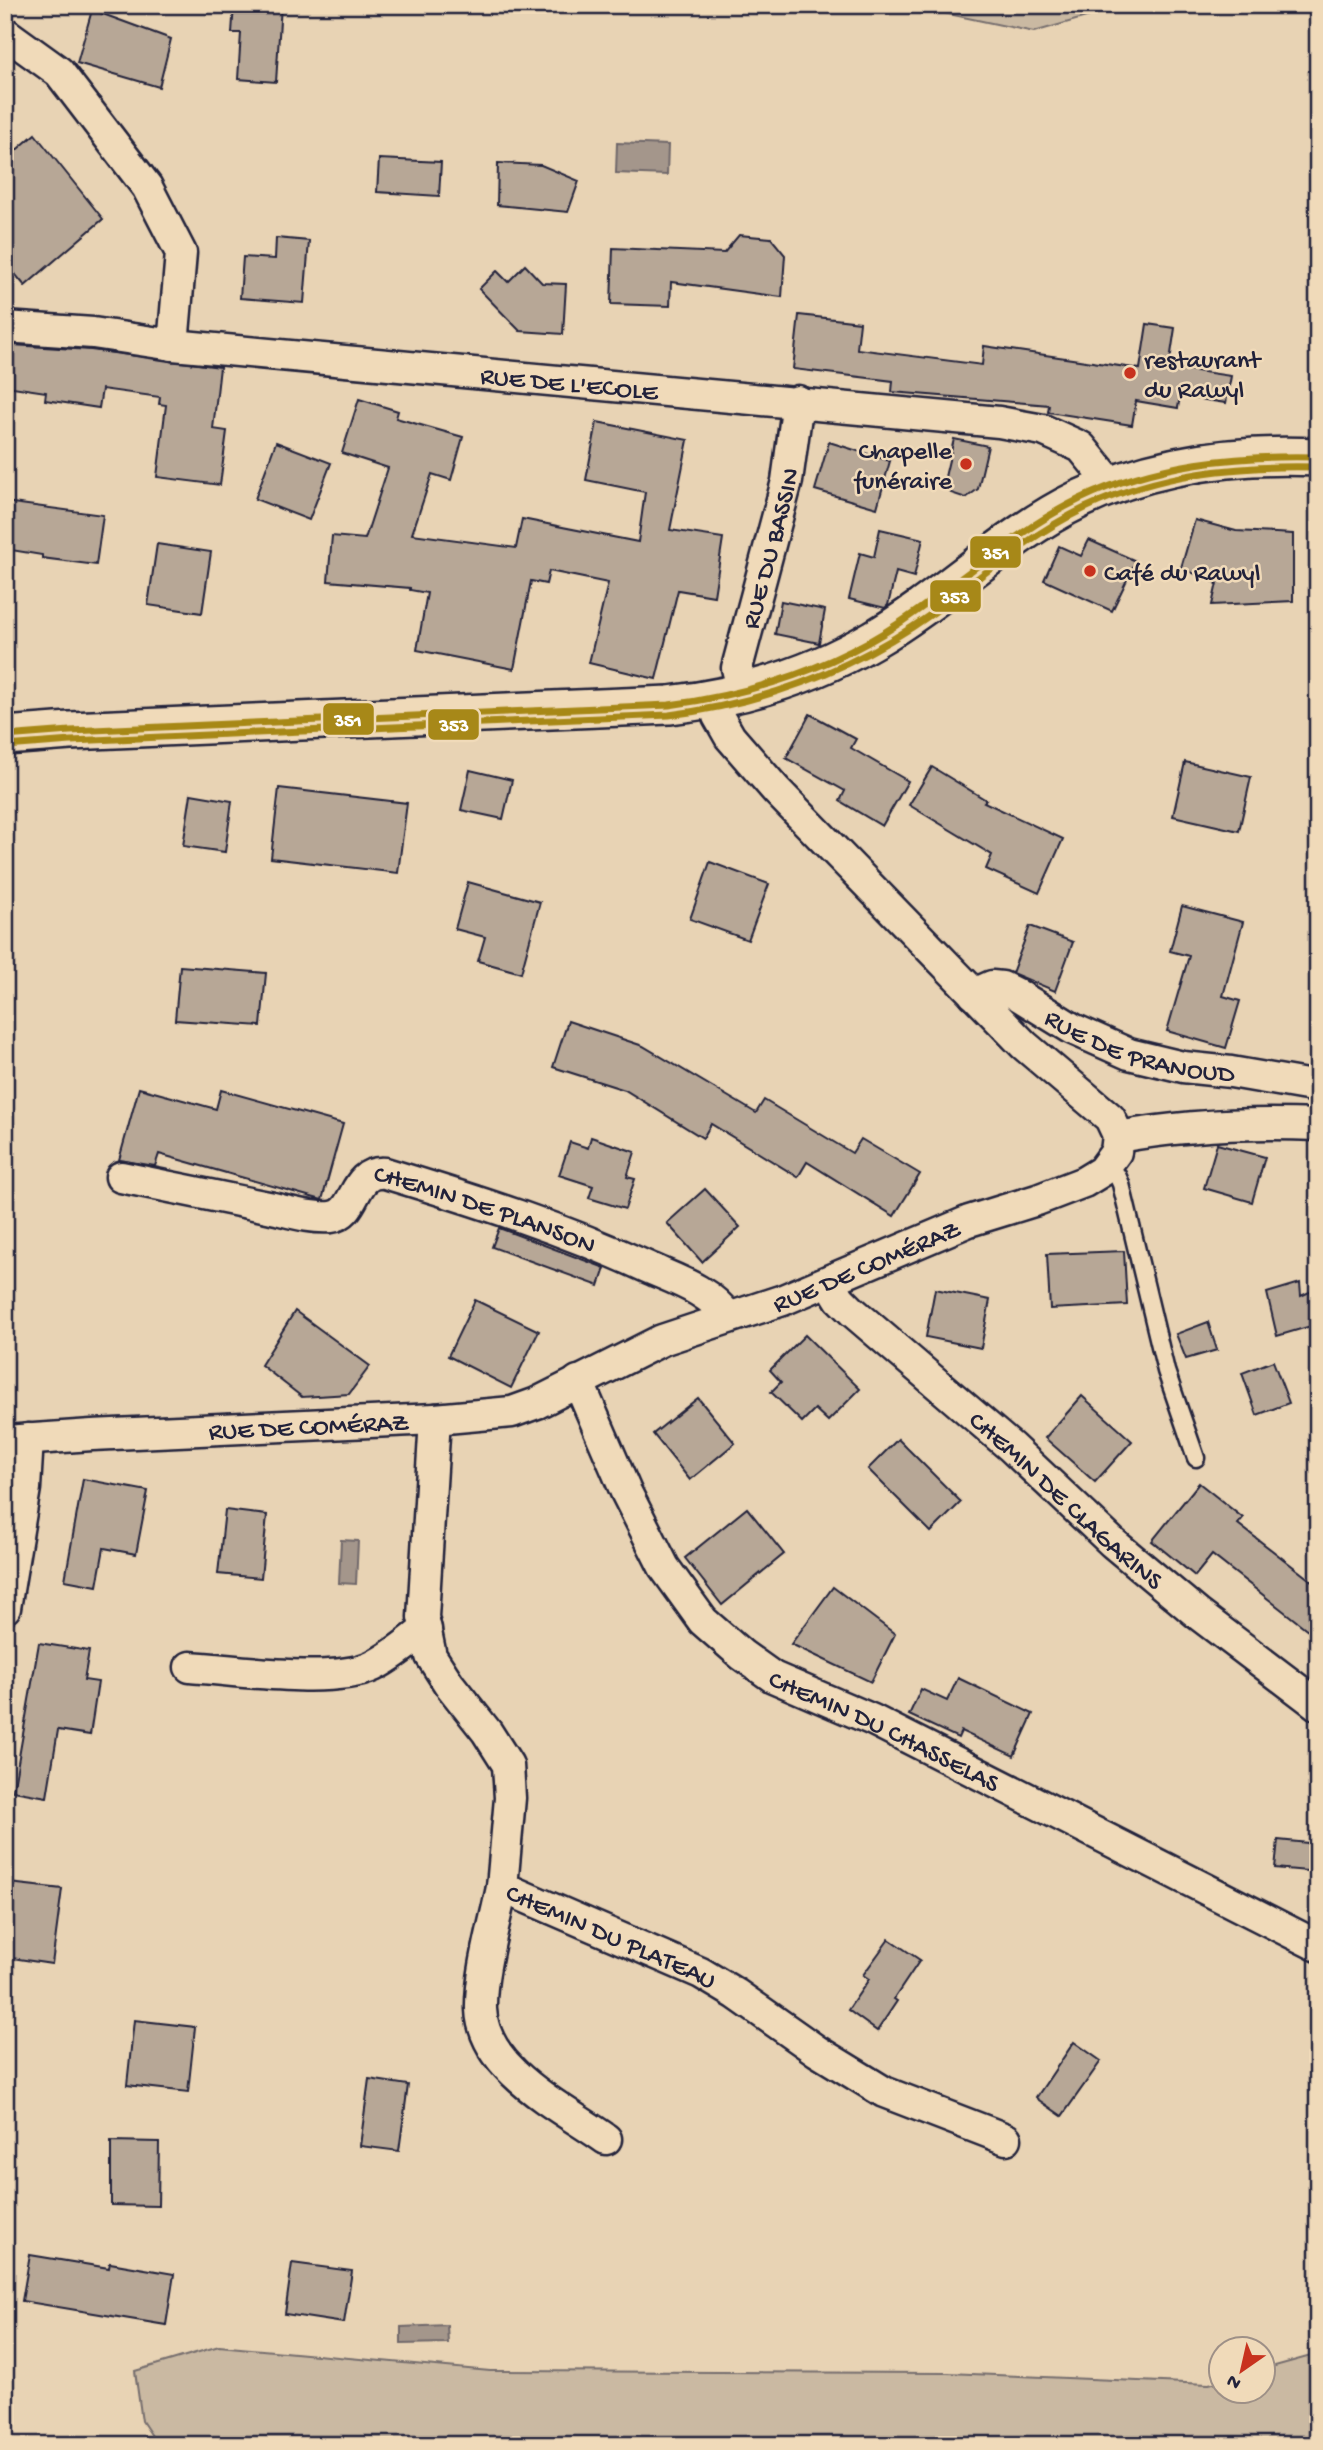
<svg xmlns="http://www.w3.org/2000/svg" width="1323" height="2450" viewBox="0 0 1323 2450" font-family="'Gochi Hand',sans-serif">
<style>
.green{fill:#cab9a2;stroke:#766e6e;stroke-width:2}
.water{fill:#a4968b;stroke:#70686b;stroke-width:2}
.building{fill:#b7a796;stroke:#22223b;stroke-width:2}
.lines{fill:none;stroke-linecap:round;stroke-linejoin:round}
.service-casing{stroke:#22223b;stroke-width:21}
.minor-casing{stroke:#22223b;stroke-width:35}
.tertiary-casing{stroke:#22223b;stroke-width:42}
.service{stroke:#f0dab9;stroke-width:16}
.minor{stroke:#f0dab9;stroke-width:30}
.tertiary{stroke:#f0dab9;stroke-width:37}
.bus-1-casing{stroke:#f0dab9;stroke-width:12}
.bus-2-casing{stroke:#f0dab9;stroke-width:12}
.bus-1{stroke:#a78818;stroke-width:7}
.bus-2{stroke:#a78818;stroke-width:7}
.poi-dot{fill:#c8321e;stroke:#f0dab9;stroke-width:2.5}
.labels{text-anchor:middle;stroke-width:5;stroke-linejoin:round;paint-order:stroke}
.poi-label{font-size:26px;fill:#22223b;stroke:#f0dab9;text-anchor:start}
.street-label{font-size:26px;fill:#22223b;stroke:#f0dab9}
.line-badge{stroke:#f0dab9;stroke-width:2.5}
.badge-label{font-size:19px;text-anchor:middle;font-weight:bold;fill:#fff}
</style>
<rect width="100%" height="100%" fill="#e8d3b4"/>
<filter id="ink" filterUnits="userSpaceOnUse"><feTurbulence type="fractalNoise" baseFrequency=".0143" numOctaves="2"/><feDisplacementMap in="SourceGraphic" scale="14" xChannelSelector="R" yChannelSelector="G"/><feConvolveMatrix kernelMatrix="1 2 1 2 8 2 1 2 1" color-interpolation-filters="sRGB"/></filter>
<g filter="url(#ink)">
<g class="green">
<path d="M906,5h207l-2,5 -77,22z"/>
<path d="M219,2346l271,25 457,2 262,11 12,-3 1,9h42v-21l54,-15v91h-1160l-16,-24 -7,-50z"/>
</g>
<g class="water">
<path d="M617,143l51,2 -1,30 -51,-2z"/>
<path d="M341,1540l17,1 -2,43 -17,-1z"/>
<path d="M447,2325l1,18 -47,1v-17z"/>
</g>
<g class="building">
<path d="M234,5h47l-5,77 -38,-3 3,-46h-9z"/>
<path d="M92,10l79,29 -12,48 -82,-24z"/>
<path d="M35,134l68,85 -78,67 -20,-24v-102z"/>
<path d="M379,159l62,3 -2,34 -62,-4z"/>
<path d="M498,163l43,2 38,16 -11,31 -71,-7z"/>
<path d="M739,235l32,3 14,17 -3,42 -111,-15 -1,24 -59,-2 2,-56 111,5z"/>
<path d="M276,238l33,3 -5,62 -64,-5 3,-41 32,2z"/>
<path d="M525,265l17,18 24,1 -3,50 -43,-3 -41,-42 18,-18 11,11z"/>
<path d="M799,315l61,7 -3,27 125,16 2,-19 156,23 7,-45 28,4 -6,39 62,9 -5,27 -46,-7 -2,12 -42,-7 -4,24 -84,-13 1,-7 -157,-13 1,-11 -100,-12z"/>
<path d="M12,345l79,5 129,17 -7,62 14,2 -7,54 -63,-8 9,-72 -7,-1 1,-7 -58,-8 -3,19 -54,-8 1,-8 -40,-6z"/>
<path d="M359,399l39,12 -2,7 67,19 -12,43 -19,-6 -20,60 104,14 6,-29 116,23 7,-50 -59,-12 11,-58 91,18 -18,90 53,8 -9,58 -36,-6 -22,89 -67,-16 19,-80 -59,-12 -3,13 -15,-3 -17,88 -97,-19 10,-57 -17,-3v-2l-82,-7 4,-45 33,3 23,-71 -46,-15z"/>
<path d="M954,439l34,7 -10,43 -12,9 -15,-5 -7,-12z"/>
<path d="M276,442l55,21 -22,57 -54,-21z"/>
<path d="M829,442l61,19 -13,47 -62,-18z"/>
<path d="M5,502l98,13 -7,50 -54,-7v-3l-37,-6z"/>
<path d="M1195,520l41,11 57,3v67l-81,4 5,-22 -36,-15z"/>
<path d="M880,529l43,10 -9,38 -18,-5 -8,33 -3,3 -36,-9 11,-46 14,4z"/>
<path d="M1089,540l47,21 -24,50 -68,-31 15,-34 22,10z"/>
<path d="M157,544l54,8 -9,61 -54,-8z"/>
<path d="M781,601l44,9 -6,33 -44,-9z"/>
<path d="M810,714l46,25 -5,9 57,33 -26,45 -42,-25 5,-10 -59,-33z"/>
<path d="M1185,762l66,15 -12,54 -66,-15z"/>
<path d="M932,767l54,33 -2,2 79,37 -24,54 -53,-24 6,-14 -83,-50z"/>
<path d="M470,770l42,10 -9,39 -42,-9z"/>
<path d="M279,788l128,15 -9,70 -127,-15z"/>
<path d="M191,794l41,7 -7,51 -42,-6z"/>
<path d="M710,862l59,22 -21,56 -58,-21z"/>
<path d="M468,882l72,20 -19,71 -43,-12 7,-24 -30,-8z"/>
<path d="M1182,906l61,16 -20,74 17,5 -14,47 -59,-17 22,-75 -19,-5z"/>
<path d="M1030,926l43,16 -18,49 -43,-18z"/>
<path d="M180,966l86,7 -5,53 -86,-6z"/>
<path d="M568,1021l75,25 113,67 8,-13 88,53 9,-14 59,35 -26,42 -87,-54 -9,15 -87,-53 -8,14 -78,-48 -72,-23z"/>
<path d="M139,1088l77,21 5,-19 122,34 -21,76 -163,-46 -4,12 -36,-6z"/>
<path d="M591,1137l44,15 -8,25 8,2 -10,30 -36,-11 4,-12 -34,-11 11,-33 18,6z"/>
<path d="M1217,1144l48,13 -13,45 -48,-14z"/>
<path d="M705,1189l35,38 -38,35 -35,-39z"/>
<path d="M499,1228l106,40 -6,18 -107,-39z"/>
<path d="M1124,1251l3,54 -77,4 -3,-55z"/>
<path d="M1300,1283l1,13 17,-8v36l-41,12 -10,-43z"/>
<path d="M935,1289l55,11 -9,48 -55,-11z"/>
<path d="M475,1300l64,31 -28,57 -63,-32z"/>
<path d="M295,1311l75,55 -21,28 -47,3 -41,-32z"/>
<path d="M1208,1322l9,28 -31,9 -10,-25z"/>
<path d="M805,1335l55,54 -32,32 -13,-12 -13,13 -31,-30 10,-10 -11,-12z"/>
<path d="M1273,1361l16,42 -32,12 -15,-42z"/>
<path d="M1082,1396l50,45 -37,41 -50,-44z"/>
<path d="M698,1398l37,45 -45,37 -37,-46z"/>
<path d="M898,1439l63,63 -30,30 -63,-63z"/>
<path d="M83,1479l65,12 -12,63 -32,-6 -7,38 -32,-6z"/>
<path d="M1199,1483l44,35 -5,6 80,62v52l-106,-83 -17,21 -43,-35z"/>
<path d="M747,1508l37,46 -62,51 -37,-47z"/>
<path d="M225,1510l42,5 -6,63 -43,-4z"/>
<path d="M833,1587l62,47 -24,48 -80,-38z"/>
<path d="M39,1643l50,8 -5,29 14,2 -8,53 -32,-5 -11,67 -34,-6z"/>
<path d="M958,1678l75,36 -19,42 -53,-25 -3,7 -49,-23 12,-26 26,12z"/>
<path d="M1278,1840l40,4v28l-43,-4z"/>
<path d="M9,1883l53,6 -10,75 -47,-7v-47z"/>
<path d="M889,1939l31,21 -26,39 3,2 -20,30 -29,-21 21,-31 -6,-4z"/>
<path d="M134,2020l61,7 -7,65 -61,-7z"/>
<path d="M1074,2042l27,19 -39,55 -26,-18z"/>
<path d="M369,2079l39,6 -9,66 -39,-5z"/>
<path d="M111,2141l48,1 -1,64 -47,-1z"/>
<path d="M30,2255l79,13 1,-5 64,11 -8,51 -144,-24z"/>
<path d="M292,2263l60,8 -8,52 -59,-9z"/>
</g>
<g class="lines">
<g class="service-casing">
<path id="service" d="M1108,1165l9,10 4,9 45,187 30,87"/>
</g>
<g class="minor-casing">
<g id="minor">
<path d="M5,33l54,39 88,115 34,66 -8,92"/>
<path id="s1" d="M5,327l88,6 80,12 826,77 44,8 38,17 31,38"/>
<path id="s2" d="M743,693l-6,-25 50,-187 11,-80"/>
<path id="s3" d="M974,994l18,-8 10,1 16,8 55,34 56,25 54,13 48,5 87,15"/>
<path d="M1118,1137c66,-12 133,-15 200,-12"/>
<path id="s4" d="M121,1177c49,10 98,20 147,30 19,4 43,12 63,10 27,-3 20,-47 54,-44 89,27 177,55 262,94 29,13 62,23 81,50"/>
<path id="s5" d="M829,1281l11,18 12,12 159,136 102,96 85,71 120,91"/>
<path id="s6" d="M578,1381l48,111 38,75 39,54 39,34 31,22 100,43 445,226"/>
<path id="s7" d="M435,1419l-12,198 8,39 18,28 38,48 21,33 2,33 -8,89 199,86 35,21 81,57 67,41 122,47"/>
<path id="s8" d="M5,1441l87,-6 343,-16 77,-7 25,-9 125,-63 121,-40 186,-79 68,-21 47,-18 18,-11 14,-19 2,-17 -8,-17 -86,-73 -248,-255 -46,-53 -12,-21 -4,-16"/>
<path d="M5,1608l20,-120 3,-49"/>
<path d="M190,1667c45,3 143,18 183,-1 19,-9 36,-24 53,-37"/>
<path d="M502,1887c-7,36 -22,86 -21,122 2,61 80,98 125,130"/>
</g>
</g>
<g class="tertiary-casing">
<path id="tertiary" d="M5,736l65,-5 599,-26c73,-8 142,-29 205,-66 72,-42 131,-104 206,-140 75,-36 156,-46 238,-42"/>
</g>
<use href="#service" class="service"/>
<use href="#minor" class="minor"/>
<use href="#tertiary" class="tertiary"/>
<g class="bus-1-casing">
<path id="bus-1" d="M5,736l65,-5 599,-26c83,-11 162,-36 232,-83 60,-40 113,-91 179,-123 75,-36 156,-44 238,-42"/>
</g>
<g class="bus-2-casing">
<path id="bus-2" d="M6,746l65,-5 598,-26c97,-12 184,-45 264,-102 49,-37 96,-78 152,-105 74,-35 153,-43 233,-41"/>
</g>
<use href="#bus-1" class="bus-1"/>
<use href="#bus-2" class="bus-2"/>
</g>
</g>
<g class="poi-dot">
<circle cx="1130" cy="373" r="7"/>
<circle cx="966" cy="464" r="7"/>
<circle cx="1090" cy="571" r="7"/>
</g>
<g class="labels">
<g class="poi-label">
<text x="1144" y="367">restaurant<tspan x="1144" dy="30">du Rawyl</tspan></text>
<text x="952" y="458" text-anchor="end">Chapelle<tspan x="952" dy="30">funéraire</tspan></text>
<text x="1104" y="580">Café du Rawyl</text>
</g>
<g class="street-label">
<text dy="9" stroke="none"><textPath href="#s1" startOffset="567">RUE DE L'ECOLE</textPath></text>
<text dy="9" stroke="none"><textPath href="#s2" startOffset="150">RUE DU BASSIN</textPath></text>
<text dy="9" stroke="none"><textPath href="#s3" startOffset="182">RUE DE PRANOUD</textPath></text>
<text dy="9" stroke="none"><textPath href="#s4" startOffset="394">CHEMIN DE PLANSON</textPath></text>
<text dy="9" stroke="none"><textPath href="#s8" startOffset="892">RUE DE COMÉRAZ</textPath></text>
<text dy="9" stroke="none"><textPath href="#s8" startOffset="304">RUE DE COMÉRAZ</textPath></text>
<text dy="9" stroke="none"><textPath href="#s5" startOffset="324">CHEMIN DE CLAGARINS</textPath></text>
<text dy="9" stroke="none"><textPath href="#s6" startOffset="485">CHEMIN DU CHASSELAS</textPath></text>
<text dy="9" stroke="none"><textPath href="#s7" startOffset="614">CHEMIN DU PLATEAU</textPath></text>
</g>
</g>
<g class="line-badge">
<rect x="969" y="535" width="53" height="34" rx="7" fill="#a78818"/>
<rect x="929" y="579" width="53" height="34" rx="7" fill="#a78818"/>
<rect x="322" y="702" width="53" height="34" rx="7" fill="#a78818"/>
<rect x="427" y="708" width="53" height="33" rx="7" fill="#a78818"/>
</g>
<g class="badge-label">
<text x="996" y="559">351</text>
<text x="955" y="603">353</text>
<text x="348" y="726">351</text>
<text x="454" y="731">353</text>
</g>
<rect width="1323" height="2450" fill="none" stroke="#f0dab9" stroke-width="28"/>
<rect x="14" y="14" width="1295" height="2422" fill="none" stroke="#22223b" stroke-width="2.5" filter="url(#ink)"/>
<g transform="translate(1242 2370) rotate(214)"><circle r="33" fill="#f0dab9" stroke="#9e9087" stroke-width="2"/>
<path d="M0-5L12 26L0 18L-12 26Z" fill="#c8321e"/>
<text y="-10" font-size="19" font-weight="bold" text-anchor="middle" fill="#22223b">N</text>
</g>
</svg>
